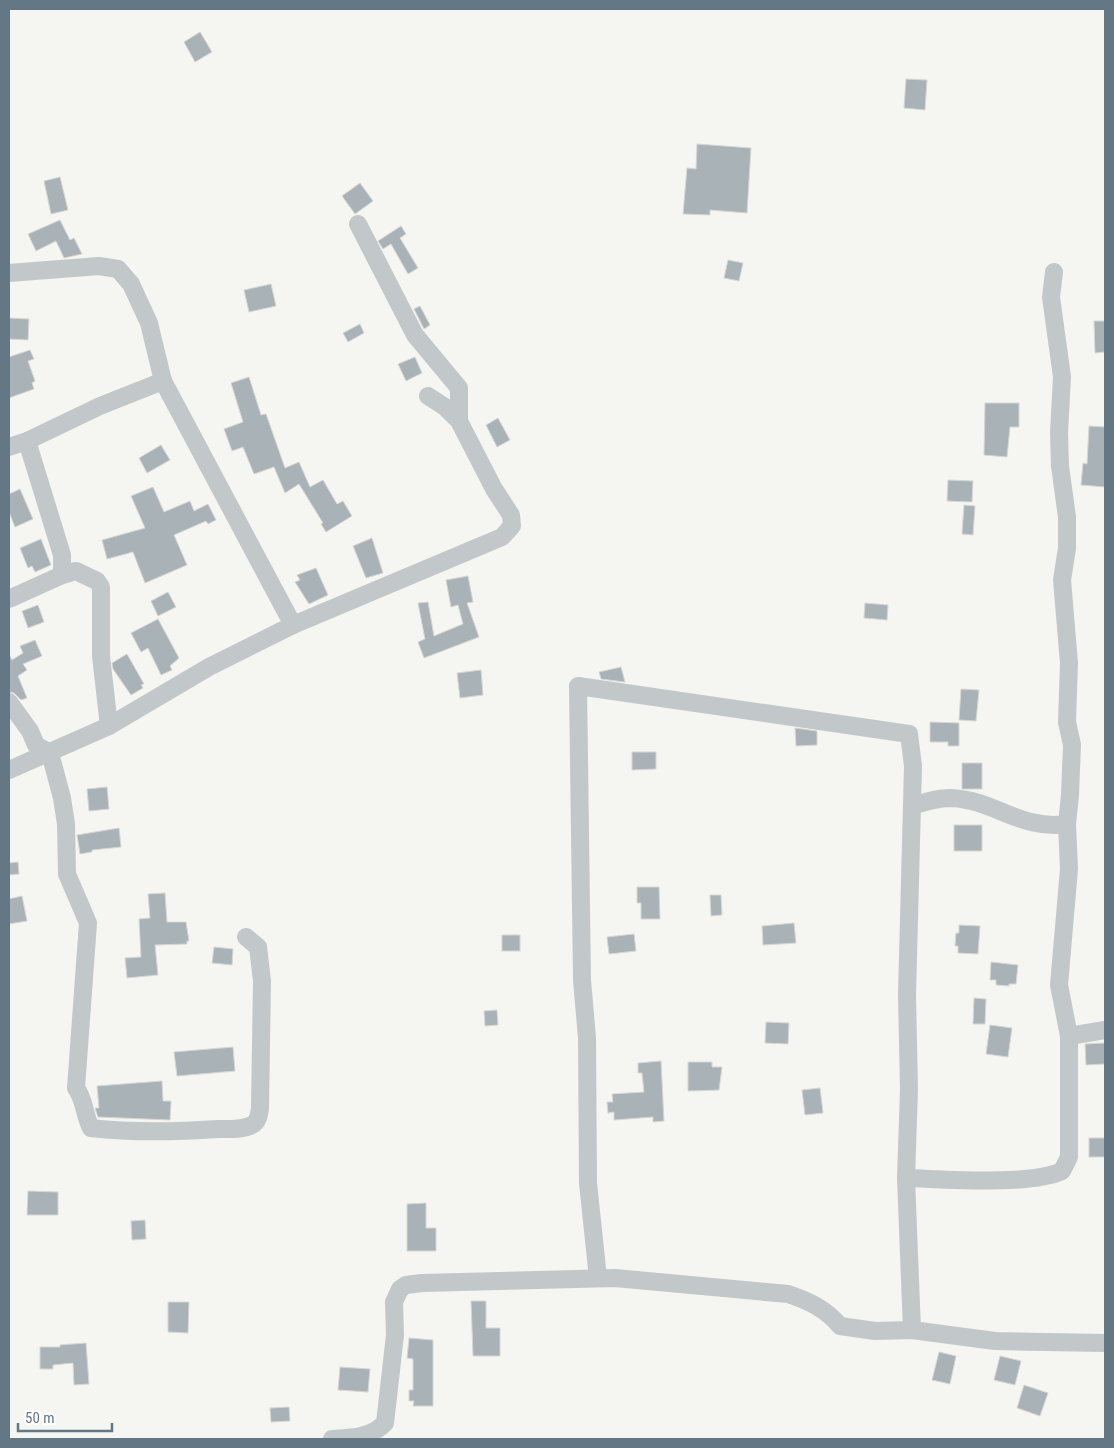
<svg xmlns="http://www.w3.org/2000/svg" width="1114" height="1448" viewBox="0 0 1114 1448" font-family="'Roboto Condensed',sans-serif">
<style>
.building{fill:#a9b3b7;stroke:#d7d6d4}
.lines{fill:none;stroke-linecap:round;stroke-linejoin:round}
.minor{stroke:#c2c7c9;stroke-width:18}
</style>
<rect width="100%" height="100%" fill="#f5f5f1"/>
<g class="building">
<path d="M200,32l12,20 -17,10 -11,-20z"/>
<path d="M906,79l21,1 -2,30 -21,-2z"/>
<path d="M697,144l54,4 -4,65 -37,-3v5l-27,-1 4,-46 9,1z"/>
<path d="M60,177l8,33 -17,4 -7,-33z"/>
<path d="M360,183l13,18 -18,13 -13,-18z"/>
<path d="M60,220l10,20 4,-2 8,16 -18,4 -8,-17 -20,10 -8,-17z"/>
<path d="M401,226l5,8 -6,4 18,30 -10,6 -17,-30 -8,5 -5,-8z"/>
<path d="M728,260l15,3 -4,18 -15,-3z"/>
<path d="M271,284l5,22 -27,6 -5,-22z"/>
<path d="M420,306l10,19 -6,4 -10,-20z"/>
<path d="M9,318l20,1 -1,21 -19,-1z"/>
<path d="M1094,321h11v31l-10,1z"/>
<path d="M360,324l4,9 -16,9 -5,-9z"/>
<path d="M30,350l4,9 -6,2 7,20 -3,2 2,6 -25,9v-41z"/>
<path d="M415,357l7,16 -16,8 -8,-17z"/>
<path d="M249,377l12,38 5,-1 19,54 14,-6 11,25 13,-7 14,24 6,-3 9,15 -26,16 -5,-8 2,-1 -24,-39 -14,9 -11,-26 -20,7 -11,-27 -11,4 -8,-22 19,-7 -12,-39z"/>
<path d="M985,403h34v24h-9l-3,30 -23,-2z"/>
<path d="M498,418l12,22 -13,7 -11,-22z"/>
<path d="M1089,426l16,1v60l-24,-2 2,-22 4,1z"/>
<path d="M161,445l9,15 -23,13 -8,-15z"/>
<path d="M948,480l25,1 -1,21 -25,-1z"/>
<path d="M153,487l11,25 26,-11 4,10 14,-7 8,16 -8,4 -2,-3 -32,14 13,30 -42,18 -12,-31 -26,7 -5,-19 43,-12 -14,-32z"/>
<path d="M20,489l13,30 -18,8 -6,-15v-18z"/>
<path d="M964,505l11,1 -2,29 -11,-1z"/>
<path d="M372,538l11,35 -17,5 -13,-32z"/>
<path d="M41,539l10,26 -16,7 -3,-6 -4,2 -8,-20z"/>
<path d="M316,568l12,27 -19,9 -14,-22 5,-2 -3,-5z"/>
<path d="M468,576l5,26 -6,1 12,34 -55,21 -6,-16 7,-3 -7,-36 10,-1 6,34 29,-12 -5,-19 -7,2 -5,-27z"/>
<path d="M168,592l8,15 -18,9 -7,-15z"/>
<path d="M865,603l23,2 -1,15 -23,-2z"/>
<path d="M38,605l6,17 -16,6 -6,-17z"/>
<path d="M158,619l21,39 -9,8 2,4 -11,5 -13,-27 -7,4 -10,-19z"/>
<path d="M35,640l7,16 -19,8 4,6 -9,6 9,22 -6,2 -7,-7 -5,-1v-38l3,6 11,-7 -3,-7z"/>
<path d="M127,654l17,30 -3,1 2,3 -12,7 -18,-26 -1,-6z"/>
<path d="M621,667l4,15 -24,-3 -2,-7z"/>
<path d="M481,670l2,25 -23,3 -3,-25z"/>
<path d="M961,689l18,1 -3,31 -17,-1z"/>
<path d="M930,722l29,1v23h-11v-4h-18z"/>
<path d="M795,728l22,3v14l-21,1z"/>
<path d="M632,752h24v17l-24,1z"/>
<rect x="962" y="763" width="20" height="26"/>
<path d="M107,787l2,22 -20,2 -2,-22z"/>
<rect x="954" y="825" width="28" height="26"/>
<path d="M119,828l2,19 -29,3v2l-12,2 -3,-19z"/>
<path d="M18,862l1,12 -10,1v-12z"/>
<path d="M637,887h22l1,32h-19v-16h-4z"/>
<path d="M165,893l2,29h19l3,19h-2v3l-32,1 3,30 -31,3 -2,-20 16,-1 -2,-38 11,-1 -2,-24z"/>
<path d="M710,895h11l1,20 -11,1z"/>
<path d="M22,896l5,25 -18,3v-25z"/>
<path d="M794,923l2,20 -33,2 -1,-19z"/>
<path d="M959,925l21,1 -2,28 -20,-1v-7h-3l1,-13h3z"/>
<path d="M634,934l2,17 -27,3 -2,-17z"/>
<rect x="502" y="935" width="18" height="16"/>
<path d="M214,947l19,2 -1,16 -20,-2z"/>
<path d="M991,962l27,3 -2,19h-7v2l-13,-1v-5h-6z"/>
<path d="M974,998l12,1 -1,25h-12z"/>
<path d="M497,1010l1,15 -13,1 -1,-15z"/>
<path d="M766,1022l23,1 -1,21 -23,-1z"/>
<path d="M990,1025l22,3 -4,29 -22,-3z"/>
<path d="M1105,1043v21l-19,1 -1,-21z"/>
<path d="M233,1047l2,24 -58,5 -3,-24z"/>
<path d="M661,1061l3,60 -11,1v-5l-39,3v-8l-6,1 -1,-11h6l-1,-8 32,-2 -2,-19h-4v-10z"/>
<path d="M688,1062h24v5h10l-3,23 -31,1z"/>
<path d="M162,1081l1,20h8l-1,19 -72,-3 -3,-9h4l-2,-22z"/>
<path d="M820,1088l3,25 -18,2 -3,-25z"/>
<rect x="1089" y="1138" width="16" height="19"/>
<path d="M28,1191l30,1v23h-31z"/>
<path d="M426,1203v25h10v23h-29v-47z"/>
<path d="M145,1220l1,19 -14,1 -1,-19z"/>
<path d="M471,1301h15v27h14v28h-27z"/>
<path d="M168,1302h21l-1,31 -20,-1z"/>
<path d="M409,1338l24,2v66h-20l1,-5h-5v-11h4v-31l-6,-1z"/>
<path d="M86,1343l3,41 -15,1 -1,-22 -20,2v4h-13v-22h20v-2z"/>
<path d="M939,1352l17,4 -6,28 -18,-4z"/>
<path d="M1000,1356l21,5 -6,24 -21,-5z"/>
<path d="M340,1367l30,2 -2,23 -30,-2z"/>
<path d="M1024,1385l24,8 -8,23 -23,-8z"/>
<path d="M289,1407l1,14 -19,1 -1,-14z"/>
</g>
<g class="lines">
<g class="minor">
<path d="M358,224l57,111 44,53v33"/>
<path d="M9,273l90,-7 19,3 13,15 18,39 14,58 130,244"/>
<path d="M27,441l35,114v20l14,-4 21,10 4,6v69l8,70"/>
<path d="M9,447l18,-6 73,-35 63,-25"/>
<path d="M9,599l53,-24"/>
<path d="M9,702l21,29 6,14 14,8 12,45 4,26 1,50 21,49 -12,165c9,12 8,27 15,40 43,5 84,4 127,1 11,0 24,1 34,-4 6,-3 7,-10 8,-17l2,-127 -4,-34 -12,-10"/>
<path d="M9,770l100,-44 100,-59 84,-42 209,-88 10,-11 -1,-11 -17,-26 -35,-68 -14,-14 -17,-11"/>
<path d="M912,806c12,-4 25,-8 38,-8 43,1 71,33 117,26"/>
<path d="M1069,1036l36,-6"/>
<path d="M906,1178c39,1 123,8 156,-7l7,-14v-121l-10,-51 10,-116 -2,-45 3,-29 2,-50 -5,-23 2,-59 -7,-83 5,-32v-31l-7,-51 -1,-33 3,-56 -11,-80 3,-25"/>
<path d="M598,1278l-10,-95 -1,-145 -5,-58 -4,-294 331,48 4,32 -6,229 2,95 -3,88 6,152"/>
<path d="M332,1439c19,-1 39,-1 53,-16l10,-88 -1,-33 6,-13 6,-4 16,-2 193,-5 173,16c21,7 38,15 52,32l35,5 37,-1 83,11 110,2"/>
</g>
</g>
<rect width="1114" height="1448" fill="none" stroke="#637884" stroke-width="20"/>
<path d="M18 1423v8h94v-8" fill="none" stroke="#637884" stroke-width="2.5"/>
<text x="25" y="1423" font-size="15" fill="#637884" stroke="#ffffff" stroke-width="4" paint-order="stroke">50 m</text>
</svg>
